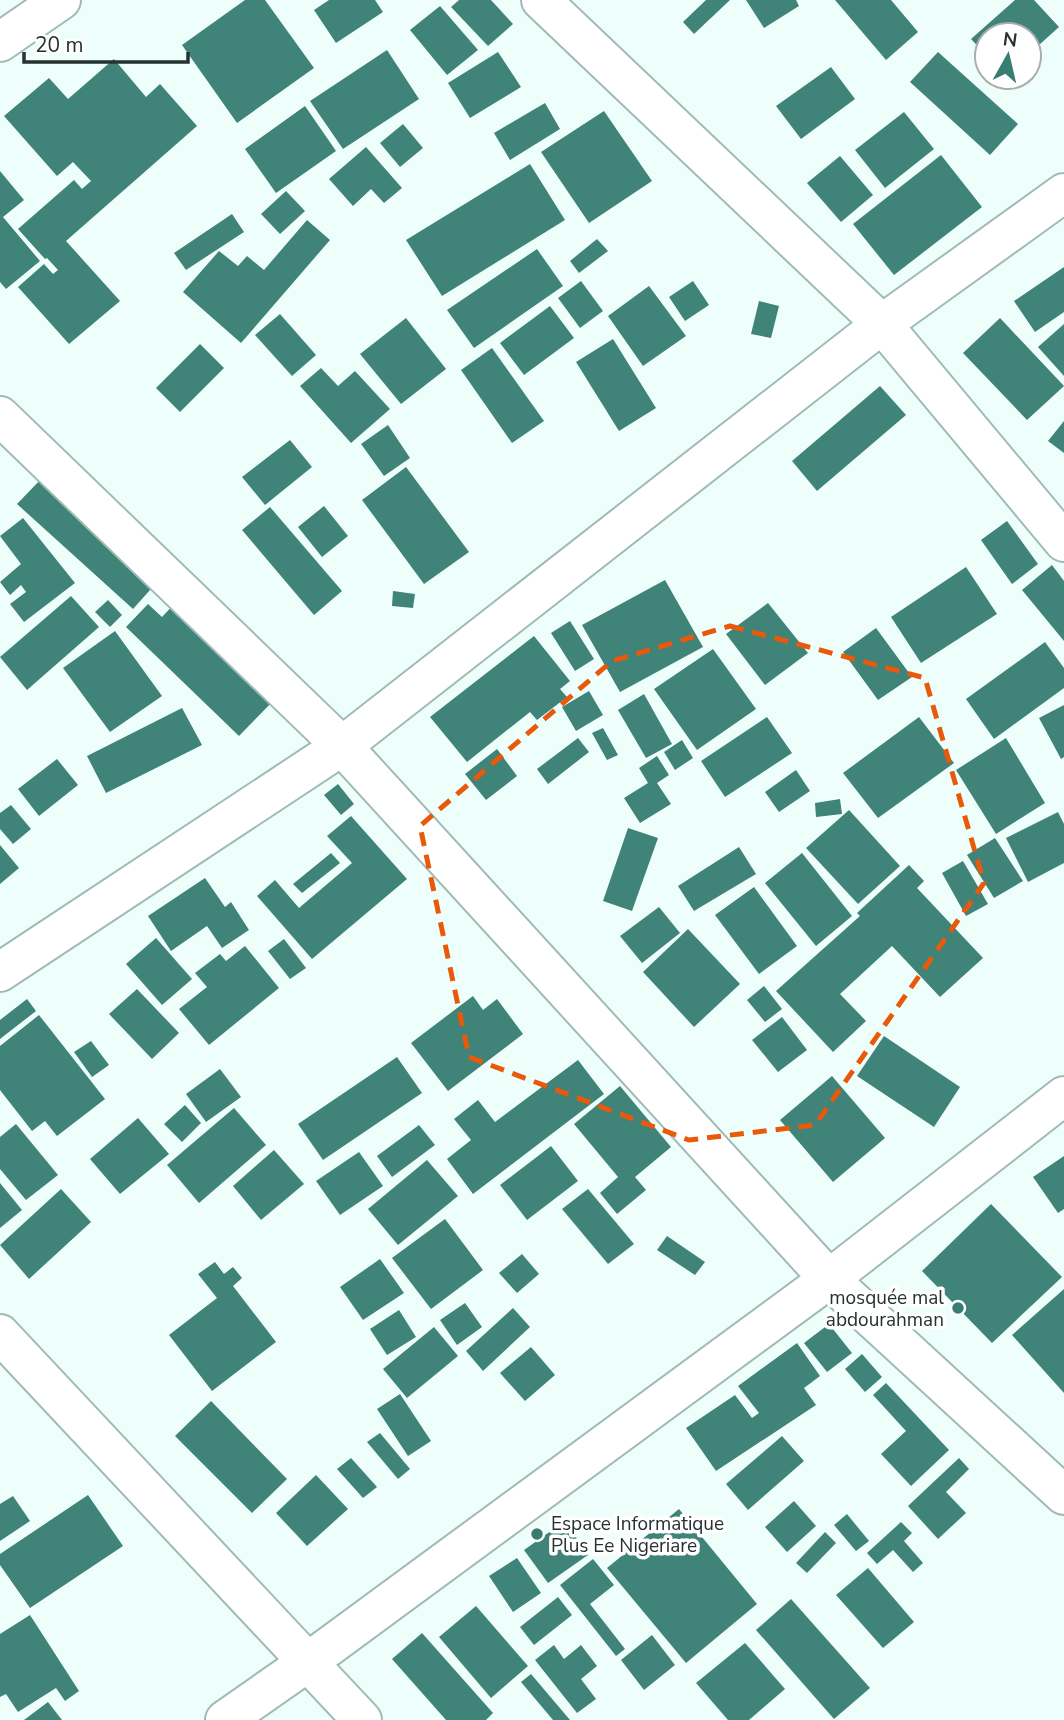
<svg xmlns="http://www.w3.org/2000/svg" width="1064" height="1720" viewBox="0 0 1064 1720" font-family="'Nunito Sans',sans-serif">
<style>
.building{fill:#3f8379}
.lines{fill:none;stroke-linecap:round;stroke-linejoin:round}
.street-casing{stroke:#a0bbb5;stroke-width:42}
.secondary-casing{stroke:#a0bbb5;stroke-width:42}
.street{stroke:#fff;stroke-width:38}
.secondary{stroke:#fff;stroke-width:38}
.marked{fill:none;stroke:#e8590c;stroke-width:5;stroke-dasharray:14 9;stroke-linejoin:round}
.poi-dot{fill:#387d72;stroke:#fff;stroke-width:2.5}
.labels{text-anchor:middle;stroke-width:7;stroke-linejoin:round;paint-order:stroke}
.poi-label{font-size:19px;fill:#273230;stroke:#fff;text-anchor:end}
</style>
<rect width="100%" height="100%" fill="#eefffb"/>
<g class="building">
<path d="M245,0h20l49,68 -77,55 -55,-78z"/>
<path d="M329,0h46l8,12 -47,31 -22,-33z"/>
<path d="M459,0h32l22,24 -25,22 -37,-39z"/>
<path d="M706,0h24l-36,34 -11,-12z"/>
<path d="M746,0h50l3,6 -35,22z"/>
<path d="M835,0h56l27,32 -32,28z"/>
<path d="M1015,0h19l25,27 -30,27v-19h-42v21l-16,-17z"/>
<path d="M440,6l38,44 -31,25 -37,-45z"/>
<path d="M387,50l32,49 -76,50 -33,-48z"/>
<path d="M498,52l23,35 -51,31 -22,-35z"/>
<path d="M938,52l80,72 -28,31 -80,-73z"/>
<path d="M114,59l32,38 14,-13 37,42 -131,115 54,60 -51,43 -51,-57 26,-23 9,10 5,-4 -11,-12 -2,1 -27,-30 56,-49 8,9 9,-8 -18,-19 -16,14 -53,-60 45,-38 19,21z"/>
<path d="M831,67l24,32 -54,40 -25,-33z"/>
<path d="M545,103l15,26 -50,31 -16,-27z"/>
<path d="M305,106l31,45 -60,42 -31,-44z"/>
<path d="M604,111l48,70 -63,42 -48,-71z"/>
<path d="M904,112l30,37 -49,39 -30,-38z"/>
<path d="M403,124l20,24 -23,19 -20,-24z"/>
<path d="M366,147l36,41 -18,15 -13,-14 -18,17 -24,-27z"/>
<path d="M941,155l41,52 -88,68 -41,-51z"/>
<path d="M840,156l33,39 -32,27 -34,-39z"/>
<path d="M530,164l35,56 -123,76 -36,-56z"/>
<path d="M0,171l24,29 -21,17 37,44 -34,28 -6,-7z"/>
<path d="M286,191l19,20 -25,23 -19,-20z"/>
<path d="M232,214l12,18 -58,38 -12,-17z"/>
<path d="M307,220l23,20 -89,103 -58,-51 36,-41 19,15 9,-10 17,14z"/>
<path d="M597,239l11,12 -29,22 -9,-12z"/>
<path d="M537,249l26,37 -89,62 -27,-38z"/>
<path d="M1064,267v45l-29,20 -21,-31z"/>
<path d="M581,281l22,30 -23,17 -22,-30z"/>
<path d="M693,281l16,24 -24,16 -16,-24z"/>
<path d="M649,286l37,50 -43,30 -35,-50z"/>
<path d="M759,301l20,5 -8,32 -20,-4z"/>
<path d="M550,306l24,32 -50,37 -24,-32z"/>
<path d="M280,314l36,41 -24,21 -37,-41z"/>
<path d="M406,318l40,51 -45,35 -41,-50z"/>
<path d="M1000,318l64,68 -37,34 -64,-67z"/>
<path d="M1064,324v52l-26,-29z"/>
<path d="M613,339l43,69 -37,23 -43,-69z"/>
<path d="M200,344l24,24 -44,44 -24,-24z"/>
<path d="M492,348l52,73 -32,22 -51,-73z"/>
<path d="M321,368l17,18 17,-15 35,38 -39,34 -51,-57z"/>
<path d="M880,386l26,29 -89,76 -25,-30z"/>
<path d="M1064,421v32l-16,-12z"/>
<path d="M388,425l22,33 -26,18 -23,-32z"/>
<path d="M290,440l22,27 -47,38 -23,-28z"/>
<path d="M406,467l63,85 -45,32 -62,-84z"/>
<path d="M44,476l115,104 -26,29 -116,-105z"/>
<path d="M324,506l24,30 -26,21 -24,-30z"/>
<path d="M270,507l72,84 -28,24 -72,-85z"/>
<path d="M23,518l52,65 -51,39 -14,-18 16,-12 -5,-7 -11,10 -10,-13 21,-18 -21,-28z"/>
<path d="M1007,521l31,43 -26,20 -31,-44z"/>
<path d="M1052,565l12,16v60l-42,-51z"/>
<path d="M966,567l31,47 -76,49 -30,-46z"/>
<path d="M665,580l38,67 -83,45 -38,-67z"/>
<path d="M393,591l22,3 -2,14 -21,-2z"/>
<path d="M71,596l28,31 -72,63 -27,-33z"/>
<path d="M179,599l99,97 -39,40 -113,-109 22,-23 14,13z"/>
<path d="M108,600l14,15 -12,12 -15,-15z"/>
<path d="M768,603l40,50 -43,32 -39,-51z"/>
<path d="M570,621l24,38 -19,12 -24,-38z"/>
<path d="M876,628l36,49 -34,23 -35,-48z"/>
<path d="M115,631l47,65 -52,36 -47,-64z"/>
<path d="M534,636l36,45 -10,8 7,8 -30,23 -7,-8 -63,50 -37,-45z"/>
<path d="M1045,642l19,26v20l-70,51 -28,-40z"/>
<path d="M713,649l43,60 -59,41 -43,-61z"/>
<path d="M589,691l14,24 -27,16 -14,-24z"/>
<path d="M644,694l28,50 -26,14 -28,-48z"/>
<path d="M1064,705v52l-3,2 -22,-41z"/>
<path d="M182,708l20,37 -96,48 -19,-37z"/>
<path d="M767,717l25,36 -67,44 -24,-36z"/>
<path d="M919,717l35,46 -76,55 -35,-45z"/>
<path d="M603,728l15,27 -11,5 -15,-27z"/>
<path d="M578,738l11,14 -41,32 -11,-15z"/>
<path d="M1006,738l39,65 -49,31 -40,-64z"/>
<path d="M682,740l11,18 -18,12 -11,-18z"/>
<path d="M497,749l20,27 -31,24 -21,-26z"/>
<path d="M657,756l12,19 -12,8 14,21 -31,19 -16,-25 24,-15 -9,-15z"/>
<path d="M57,759l21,26 -39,31 -21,-27z"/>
<path d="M796,770l14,21 -31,21 -14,-20z"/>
<path d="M338,784l16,20 -13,11 -17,-20z"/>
<path d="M840,799l2,15 -26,3 -1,-14z"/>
<path d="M11,805l20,24 -18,15 -13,-15v-16z"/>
<path d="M849,810l51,56 -42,38 -52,-56z"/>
<path d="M1058,812l6,12v39l-36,19 -22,-44z"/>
<path d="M351,816l56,63 -95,80 -55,-63 18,-16 24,28 53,-45 -25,-27z"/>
<path d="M628,828l30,10 -26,73 -29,-10z"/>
<path d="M995,838l28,43 -29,17 -27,-43z"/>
<path d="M0,845l19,23 -19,16z"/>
<path d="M739,847l17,27 -62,37 -16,-25z"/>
<path d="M331,853l9,10 -38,30 -9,-9z"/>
<path d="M802,853l50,63 -36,30 -51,-63z"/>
<path d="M963,861l25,43 -22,12 -24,-43z"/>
<path d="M909,865l15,16 -7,7 66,70 -43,39 -48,-51 -52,48 26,27 -33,31 -57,-61 84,-75 -3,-3z"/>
<path d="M205,878l20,29 6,-5 18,28 -27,18 -15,-22 -36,25 -23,-35z"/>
<path d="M754,887l43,59 -38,28 -44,-59z"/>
<path d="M659,907l21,26 -38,30 -22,-27z"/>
<path d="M688,929l52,55 -46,43 -51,-55z"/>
<path d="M156,938l36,41 -30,26 -36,-41z"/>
<path d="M284,939l22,29 -16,11 -22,-28z"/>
<path d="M245,946l34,42 -70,57 -30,-36 28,-22 -12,-14 25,-19 6,7z"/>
<path d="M764,986l18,23 -17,13 -18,-22z"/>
<path d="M137,989l42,44 -27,26 -43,-45z"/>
<path d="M473,996l10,14 14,-11 26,35 -75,57 -37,-48z"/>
<path d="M27,999l9,12 -36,28v-19z"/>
<path d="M39,1015l66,84 -48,37 -12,-15 -13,10 -32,-41v-44z"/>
<path d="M782,1017l25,33 -29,22 -26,-32z"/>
<path d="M884,1036l76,51 -26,40 -77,-51z"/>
<path d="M91,1041l18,24 -17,12 -18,-25z"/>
<path d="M397,1057l25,36 -99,67 -25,-36z"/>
<path d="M578,1060l26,34 -131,100 -26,-35 24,-19 -17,-21 24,-19 17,22z"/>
<path d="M220,1069l21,28 -35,25 -20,-28z"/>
<path d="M832,1076l53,62 -52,44 -53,-62z"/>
<path d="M620,1086l51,61 -36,30 11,13 -29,24 -17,-21 18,-16 -44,-53z"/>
<path d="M185,1105l16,18 -19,19 -18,-18z"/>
<path d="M234,1108l32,37 -67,58 -32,-38z"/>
<path d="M138,1118l31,36 -49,40 -30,-35z"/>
<path d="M16,1124l42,51 -32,25 -26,-31v-32z"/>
<path d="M419,1125l16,20 -43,32 -15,-21z"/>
<path d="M551,1146l27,35 -51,39 -27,-35z"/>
<path d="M274,1150l30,34 -43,36 -28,-34z"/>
<path d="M359,1152l24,34 -43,29 -24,-34z"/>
<path d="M1064,1156v53l-6,4 -25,-36z"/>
<path d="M427,1160l31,36 -60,49 -30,-36z"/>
<path d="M0,1183l22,27 -22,18z"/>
<path d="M61,1189l30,33 -62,57 -29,-34z"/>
<path d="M588,1189l46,55 -26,20 -46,-55z"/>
<path d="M991,1204l71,73 -70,66 -70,-72z"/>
<path d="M445,1219l38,51 -52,39 -39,-51z"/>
<path d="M667,1236l38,26 -10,13 -38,-25z"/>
<path d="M522,1254l17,20 -22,19 -18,-20z"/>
<path d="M380,1259l24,34 -41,27 -23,-33z"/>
<path d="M215,1262l9,12 9,-7 9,11 -9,8 43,56 -64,49 -43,-56 48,-37 -19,-24z"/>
<path d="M1064,1289v104l-52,-58z"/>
<path d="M465,1303l17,24 -25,18 -17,-25z"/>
<path d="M513,1308l17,19 -47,44 -17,-20z"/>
<path d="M399,1310l17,27 -29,18 -17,-26z"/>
<path d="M829,1324l23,29 -25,19 -23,-29z"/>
<path d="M434,1327l24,29 -51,42 -24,-29z"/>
<path d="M797,1343l23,33 -16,12 12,17 -100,66 -30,-43 49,-33 17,23 7,-5 -21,-27z"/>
<path d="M531,1347l24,28 -30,26 -25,-28z"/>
<path d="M862,1354l20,23 -17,15 -20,-23z"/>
<path d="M886,1383l63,67 -38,36 -30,-32 25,-23 -33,-36z"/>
<path d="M400,1394l31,47 -23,15 -31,-47z"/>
<path d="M211,1401l76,78 -35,34 -77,-77z"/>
<path d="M380,1433l30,36 -12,10 -31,-37z"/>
<path d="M782,1436l22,25 -56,49 -22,-26z"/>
<path d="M351,1458l26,29 -14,11 -26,-29z"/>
<path d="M959,1458l10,11 -23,23 20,21 -28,26 -30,-33z"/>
<path d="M316,1475l32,34 -41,37 -31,-33z"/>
<path d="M88,1495l35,51 -93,62 -30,-43v-11z"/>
<path d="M13,1496l17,25 -30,20v-37z"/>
<path d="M794,1501l22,25 -29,26 -22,-25z"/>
<path d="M679,1509l78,95 -71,59 -79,-95z"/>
<path d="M847,1514l22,27 -13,10 -22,-26z"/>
<path d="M565,1521l23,34 -40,28 -24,-33z"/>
<path d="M901,1522l11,11 -8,8 19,22 -10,9 -20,-22 -16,14 -10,-11z"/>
<path d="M825,1532l11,11 -29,30 -11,-10z"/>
<path d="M517,1558l24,35 -28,19 -24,-36z"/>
<path d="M593,1559l21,26 -24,19 35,45 -9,7 -56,-71z"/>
<path d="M868,1568l46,54 -31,26 -47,-53z"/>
<path d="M558,1597l14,18 -38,30 -14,-18z"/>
<path d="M791,1599l79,89 -36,31 -78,-89z"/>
<path d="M476,1606l52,60 -37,32 -52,-61z"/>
<path d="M30,1615l49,76 -14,10 -9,-13 -38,24 -12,-18 -6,3v-63z"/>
<path d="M422,1633l71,80 -7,7h-40l-54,-61z"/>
<path d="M652,1635l23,30 -31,25 -23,-30z"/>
<path d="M745,1643l40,46 -36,31h-21l-32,-37z"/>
<path d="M554,1645l10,14 17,-14 16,21 -16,13 15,20 -19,14 -42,-53z"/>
<path d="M531,1674l39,46h-17l-32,-38z"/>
<path d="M48,1702l14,18h-38z"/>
</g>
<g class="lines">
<g class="street-casing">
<g id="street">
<path d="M541,0l341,324 182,218"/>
<path d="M0,42l61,-42"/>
<path d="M0,416l342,330 487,533 235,216"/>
<path d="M0,972l342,-226 540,-422 182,-131"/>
<path d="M0,1334l362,386"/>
</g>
</g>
<g class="secondary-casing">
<path id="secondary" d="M225,1720l83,-58 521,-383 235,-183"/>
</g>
<use href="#street" class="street"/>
<use href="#secondary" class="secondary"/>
</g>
<path class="marked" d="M730,626l195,52 59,205 -169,242 -126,15 -220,-83 -49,-231 192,-165z"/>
<g class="poi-dot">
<circle cx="958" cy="1308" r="7"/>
<circle cx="537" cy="1534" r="7"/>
</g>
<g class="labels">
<g class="poi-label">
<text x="944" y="1304">mosquée mal<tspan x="944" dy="22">abdourahman</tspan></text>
<text x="551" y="1530" text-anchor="start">Espace Informatique<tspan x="551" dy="22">Plus Ee Nigeriare</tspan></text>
</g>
</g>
<g transform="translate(1008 56) rotate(8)"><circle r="33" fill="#ffffff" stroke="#a9adac" stroke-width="2"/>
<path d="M0-5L12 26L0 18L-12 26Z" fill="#387d72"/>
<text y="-10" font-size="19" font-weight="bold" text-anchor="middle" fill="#273230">N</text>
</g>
<path d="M24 52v10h164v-10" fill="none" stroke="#273230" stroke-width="3.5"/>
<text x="35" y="52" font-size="21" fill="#273230" stroke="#ffffff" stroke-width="5" paint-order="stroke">20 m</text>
</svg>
